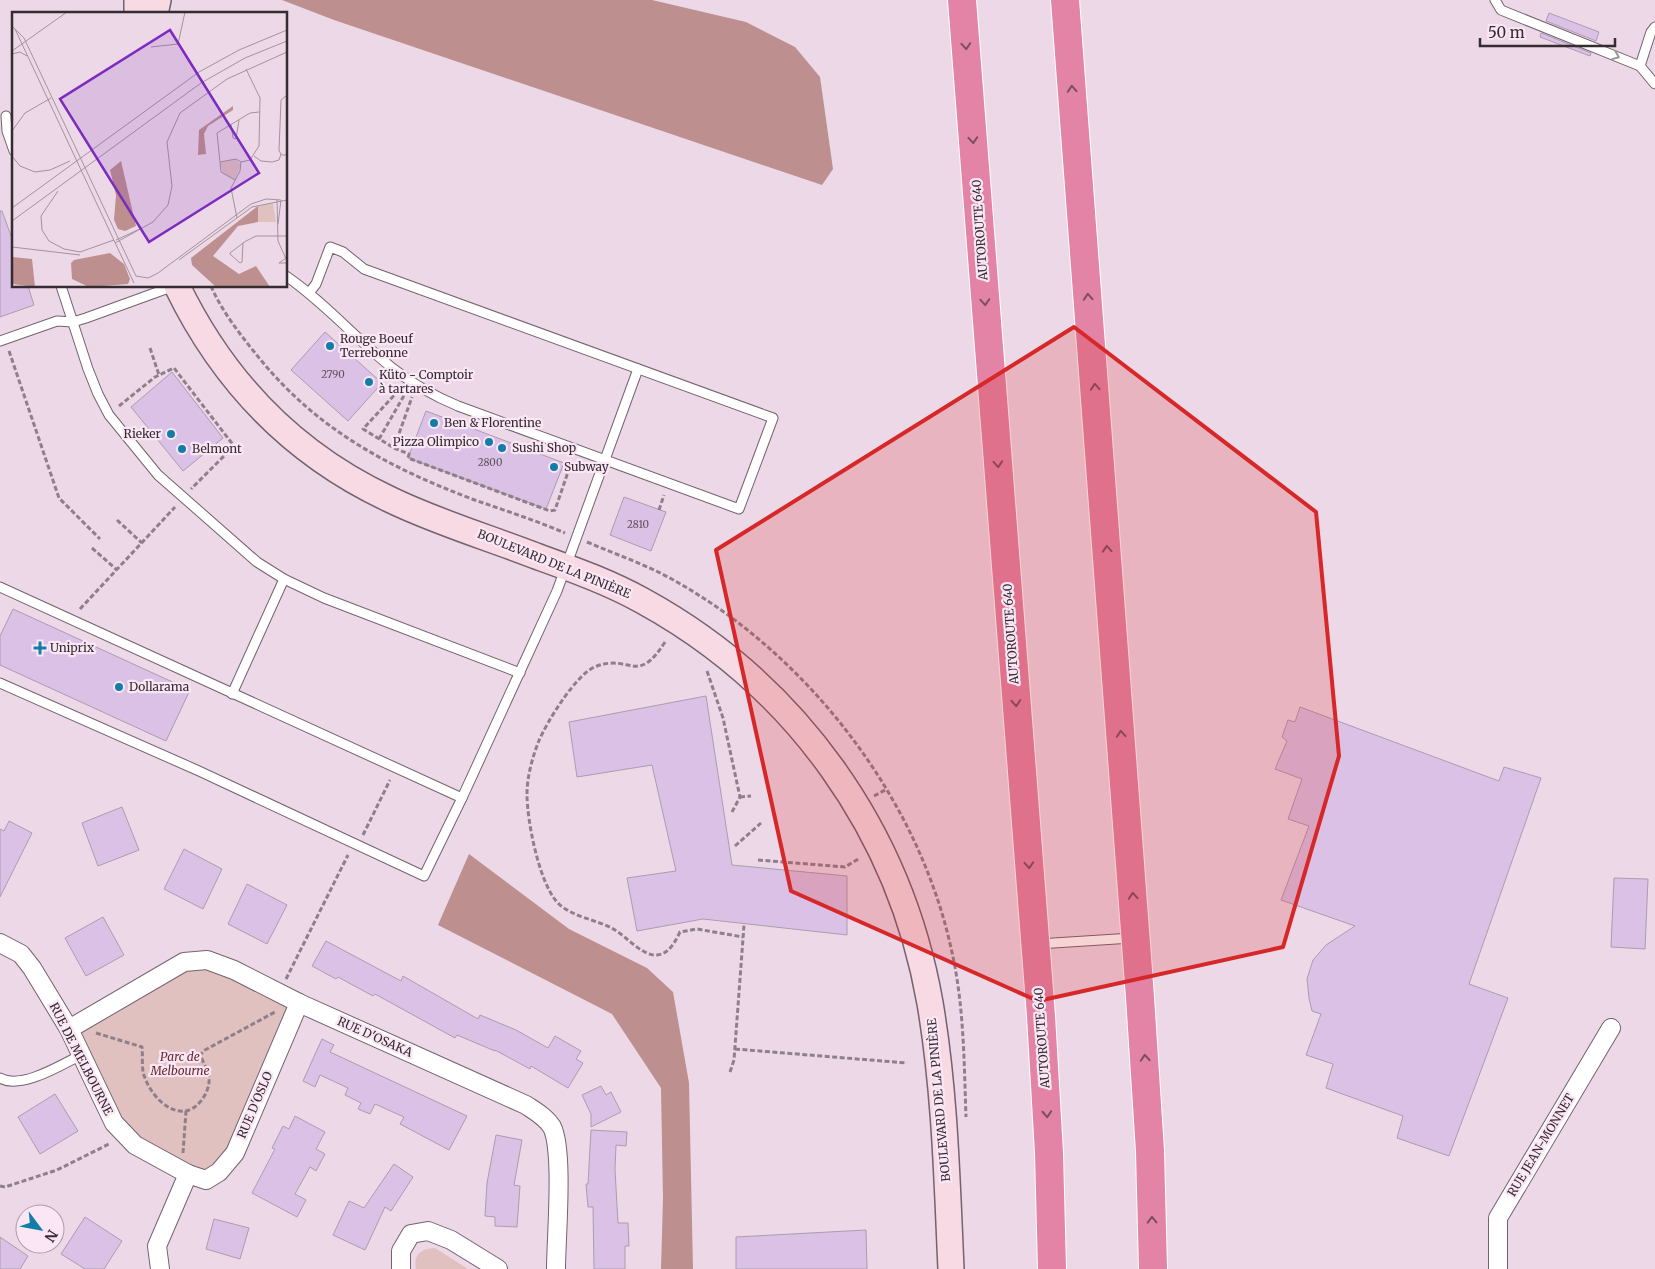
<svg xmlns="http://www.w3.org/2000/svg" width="1655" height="1269" viewBox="0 0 1655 1269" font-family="Merriweather,serif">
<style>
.green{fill:#e1c0c0}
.forest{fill:#bd8f8f}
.building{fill:#dac1e5;stroke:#aa9daf}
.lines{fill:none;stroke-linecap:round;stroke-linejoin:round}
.lane-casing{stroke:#74626f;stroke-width:11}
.street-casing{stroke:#74626f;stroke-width:20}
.secondary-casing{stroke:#74626f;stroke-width:28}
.highway-casing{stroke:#fff;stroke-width:30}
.path{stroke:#8e808a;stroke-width:3;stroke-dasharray:5 2.5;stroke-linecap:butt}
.lane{stroke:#fff;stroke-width:9}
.street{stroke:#fff;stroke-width:18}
.secondary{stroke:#f7dae4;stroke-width:25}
.highway{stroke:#e384a6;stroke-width:28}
.oneway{stroke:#7a4f60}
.oneway2{stroke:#9a9698}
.marked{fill:#d62828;fill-opacity:0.2;stroke:#d62828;stroke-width:4;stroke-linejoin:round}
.poi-dot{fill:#147da7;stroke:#fae6f4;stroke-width:2}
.labels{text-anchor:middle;stroke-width:4.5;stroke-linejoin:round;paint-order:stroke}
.number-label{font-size:10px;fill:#5e515e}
.street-label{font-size:12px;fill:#342c31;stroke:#fae6f4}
.poi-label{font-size:12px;fill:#342c31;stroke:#fae6f4;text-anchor:start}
.park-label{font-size:12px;font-style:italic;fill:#65292d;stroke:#fae6f4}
.inset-road{fill:none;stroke:#a3939e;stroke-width:1}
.view{fill:#7b2cbf;fill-opacity:0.15;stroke:#7b2cbf;stroke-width:2.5}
.inset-edge{fill:none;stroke:#342c31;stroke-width:2.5}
</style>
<rect width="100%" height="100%" fill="#edd8e7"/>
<g class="green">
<path d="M207,960l92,43 -64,150 -29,27 -71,-35 -66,-116z"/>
<path d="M435,1248l33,21h-52c-3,-15 5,-20 19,-21z"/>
</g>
<g class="forest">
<path d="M282,0h370l94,22 49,25 25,30 13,92 -11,16 -488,-165z"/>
<path d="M469,854l100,75 78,39 26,24 16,91 4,186h-32l2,-71 -2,-110 -49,-74 -174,-89z"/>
</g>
<g class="building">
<path d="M1549,13l50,19 -3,9 -50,-20z"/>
<path d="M1541,33l50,20 -1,3 -50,-19z"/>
<path d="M0,211h2l12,33v42h14l6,19 -34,12z"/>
<path d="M325,332l57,51 -34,38 -57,-51z"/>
<path d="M172,372l51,66 -40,33 -52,-64z"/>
<path d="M426,411l138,52 -18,46 -138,-51z"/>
<path d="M624,497l42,15 -15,39 -41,-16z"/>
<path d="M13,609l177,81 -24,51 -166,-76v-29z"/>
<path d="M706,696l26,169 115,11v59l-144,-16 -66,12 -10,-53 49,-7 -24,-106 -75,12 -8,-55z"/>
<path d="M1300,707l199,74 5,-14 37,11 -72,206 39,14 -59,158 -52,-18 6,-22 -77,-28 7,-24 -27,-9 15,-41 -9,-3 -3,-13 -2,-19 6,-19 13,-15 29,-19 -74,-26 28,-74 -21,-7 14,-40 -27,-10 12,-28 -5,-4 6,-17 7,2z"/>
<path d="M122,807l17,43 -41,16 -16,-43z"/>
<path d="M9,821l23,12 -32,64v-68l4,2z"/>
<path d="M184,849l38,20 -19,40 -39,-20z"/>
<path d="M1614,878l34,1 -3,70 -34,-2z"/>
<path d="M247,884l40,21 -20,39 -39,-20z"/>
<path d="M103,917l21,38 -38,21 -21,-38z"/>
<path d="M326,941l75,40 2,-5 75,43 2,-4 36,15 32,18 7,-12 26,15 -5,8 7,4 -15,25 -37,-22 -1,3 -35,-19v1l-38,-16 -2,3 -80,-44 -2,2 -35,-19 -2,2 -24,-13z"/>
<path d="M322,1039l12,6 -4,7 137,64 -18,34 -49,-26 4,-7 -29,-13 -5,10 -12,-5 3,-6 -16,-8 3,-7 -28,-13 -5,12 -12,-6z"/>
<path d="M601,1086l5,9 5,-3 10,20 -30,15v-13l-9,-19z"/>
<path d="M55,1094l23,37 -38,23 -22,-37z"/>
<path d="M295,1116l30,16 -9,17 9,5 -9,17 -6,-4 -15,27 11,6 -9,17 -45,-24 23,-44 -3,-1 11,-22 6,3z"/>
<path d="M591,1130l36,2 -1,14 -10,-1 -1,25 3,53h10l1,23h-4v23h-31l-1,-62h-5l-2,-23h2z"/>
<path d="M496,1135l26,5 -8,45 6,1 -3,41 -22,-1v-9l-10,-1 2,-33z"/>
<path d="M394,1164l19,13 -22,34 -6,-4 -20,43 -32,-15 16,-34 15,7z"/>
<path d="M85,1217l37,24 -18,28h-19l-24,-15z"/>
<path d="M214,1219l35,9 -9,31 -34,-10z"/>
<path d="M866,1230l1,39h-131v-32z"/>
<path d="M0,1237l28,19 -8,13h-20z"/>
</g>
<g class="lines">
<g class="lane-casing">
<g id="lane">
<path d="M1495,0l6,10 139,56 15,18"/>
<path d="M1640,66l11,-34 4,-5"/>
<path d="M6,116l1,15 7,20"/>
<path d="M286,276c38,26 69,62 105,91 20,16 43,29 67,39l281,103 34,-91 -409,-149 -21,-17 -13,-5 -14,37 -7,9"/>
<path d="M61,286l27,83 10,25 11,21 49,60 99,87 27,17 40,19 196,75"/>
<path d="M0,341l57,-20 16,1 13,-4 88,-32"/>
<path d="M0,587l462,211 95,-207 81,-222"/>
<path d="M0,683l199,88 225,105 38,-78"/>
<path d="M232,694l52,-115"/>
<path d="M1038,944l94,-6"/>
<path d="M0,1078c21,12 61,-13 81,-23"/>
</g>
</g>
<g class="street-casing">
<g id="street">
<path d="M0,943l21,11 11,14 37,61 45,94 21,22 53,29 -31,72 3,23"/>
<path d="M69,1029l115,-67 23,-2 27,10 65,33 227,102c9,6 20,12 26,22 12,24 4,112 4,142"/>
<path d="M188,1174l18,6 13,-8 16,-19 64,-150"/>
<path d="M401,1269v-18l10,-17 17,-3 23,9 47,29"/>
<path d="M1498,1269v-51l113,-190"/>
</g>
</g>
<g class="secondary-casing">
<g id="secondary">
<path d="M137,0v14"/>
<path d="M155,14l3,-14"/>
<path d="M177,286c46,95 116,168 212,213 47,23 98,38 147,57 36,13 73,26 107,45 153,84 257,230 287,402 15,88 17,178 21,266"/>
</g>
</g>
<g class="highway-casing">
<g id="highway">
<path d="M962,0l79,1016 8,137 3,116"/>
<path d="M1065,0l75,997 10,154 3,118"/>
</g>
</g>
<g class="path">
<path d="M211,286c11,26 31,51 49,73 58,71 128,108 212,140 31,11 63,21 93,34"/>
<path d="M150,348l9,27"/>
<path d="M9,351l50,147 41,41"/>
<path d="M399,390l-36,39 31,19 18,-51"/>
<path d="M119,406l36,-29 19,-9 60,78 -43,43"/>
<path d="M379,439l27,-47"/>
<path d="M394,448l15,6 -1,4 142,53 5,-1 13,-38 -4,-2 4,-10"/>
<path d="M659,510l5,-15"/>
<path d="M117,520l25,23"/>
<path d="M587,542c30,13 61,23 90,40 132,75 241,216 274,366 13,55 13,113 15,169"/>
<path d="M92,548l25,22"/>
<path d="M80,609l95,-102"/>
<path d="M665,642c-28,44 -34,12 -68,24 -20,6 -51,57 -59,77 -6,16 -11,34 -11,51 0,27 12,88 30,108 15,16 40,17 58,28 12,7 27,26 42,25 12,-1 18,-13 23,-23l17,-3 46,8"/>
<path d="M707,671l16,47 17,79 -8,15"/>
<path d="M874,796l13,-7"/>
<path d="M740,797l11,-1"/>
<path d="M363,835l27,-55"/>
<path d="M735,846l26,-23"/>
<path d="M758,860l87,7 15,-9"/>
<path d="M286,979l62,-124"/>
<path d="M96,1033l46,14c1,10 -1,23 3,31 8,22 35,47 55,24 6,-7 10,-16 9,-25 -1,-7 -6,-15 -9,-22l5,-5 70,-38"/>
<path d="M735,1049l172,14"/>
<path d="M730,1072l4,-12 10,-135"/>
<path d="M183,1153l3,-42"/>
<path d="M0,1186l5,1 52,-17 52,-26"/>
</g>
<use href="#lane" class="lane"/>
<use href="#street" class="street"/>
<use href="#secondary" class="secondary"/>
<use href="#highway" class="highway"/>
</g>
<defs><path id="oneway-chevron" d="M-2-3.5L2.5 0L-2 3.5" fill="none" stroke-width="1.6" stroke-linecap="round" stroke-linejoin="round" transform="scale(1.25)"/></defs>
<g class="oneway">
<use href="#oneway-chevron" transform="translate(966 46) rotate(86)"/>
<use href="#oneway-chevron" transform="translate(1072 89) rotate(-94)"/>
<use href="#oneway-chevron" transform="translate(973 140) rotate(86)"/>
<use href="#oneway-chevron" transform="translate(1088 297) rotate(-94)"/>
<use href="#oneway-chevron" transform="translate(985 302) rotate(86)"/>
<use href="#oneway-chevron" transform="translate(1095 387) rotate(-94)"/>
<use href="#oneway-chevron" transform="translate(998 464) rotate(86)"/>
<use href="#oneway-chevron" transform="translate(1107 549) rotate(-94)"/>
<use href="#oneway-chevron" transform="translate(1016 703) rotate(86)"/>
<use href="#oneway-chevron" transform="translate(1121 734) rotate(-94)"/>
<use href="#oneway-chevron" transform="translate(1029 865) rotate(86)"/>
<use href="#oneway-chevron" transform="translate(1133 896) rotate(-94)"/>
<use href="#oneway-chevron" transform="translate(1145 1058) rotate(-94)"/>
<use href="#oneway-chevron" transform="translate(1047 1114) rotate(87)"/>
<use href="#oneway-chevron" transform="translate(1152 1220) rotate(-91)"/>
</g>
<use class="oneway2" href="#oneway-chevron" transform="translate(1616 56) rotate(22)"/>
<path class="marked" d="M1074,327l242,185 23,244 -56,191 -245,54 -247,-110 -75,-341z"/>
<g class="poi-dot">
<circle cx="330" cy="346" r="5"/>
<circle cx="369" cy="382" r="5"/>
<circle cx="434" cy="423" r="5"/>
<circle cx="171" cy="434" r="5"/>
<circle cx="489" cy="442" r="5"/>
<circle cx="502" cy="448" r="5"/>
<circle cx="182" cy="449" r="5"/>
<circle cx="554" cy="467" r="5"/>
<path d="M37.5 640.5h5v5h5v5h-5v5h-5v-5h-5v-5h5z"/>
<circle cx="119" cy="687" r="5"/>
</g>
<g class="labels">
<g class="number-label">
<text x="333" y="378">2790</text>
<text x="490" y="466">2800</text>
<text x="638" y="528">2810</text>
</g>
<g class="street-label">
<text transform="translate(980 230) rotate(-94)" y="4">AUTOROUTE 640</text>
<text transform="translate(554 564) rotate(22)" y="4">BOULEVARD DE LA PINIÈRE</text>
<text transform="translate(1011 634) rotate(-94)" y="4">AUTOROUTE 640</text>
<text transform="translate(375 1037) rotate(24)" y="4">RUE D'OSAKA</text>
<text transform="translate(1042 1038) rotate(-94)" y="4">AUTOROUTE 640</text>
<text transform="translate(81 1059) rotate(63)" y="4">RUE DE MELBOURNE</text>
<text transform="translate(939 1100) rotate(-95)" y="4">BOULEVARD DE LA PINIÈRE</text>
<text transform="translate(255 1105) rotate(-67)" y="4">RUE D'OSLO</text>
<text transform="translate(1541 1145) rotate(-59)" y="4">RUE JEAN-MONNET</text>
</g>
<g class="poi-label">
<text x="340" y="343">Rouge Boeuf<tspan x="340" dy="14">Terrebonne</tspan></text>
<text x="379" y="379">Küto - Comptoir<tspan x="379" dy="14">à tartares</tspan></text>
<text x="444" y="427">Ben &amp; Florentine</text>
<text x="161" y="438" text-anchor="end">Rieker</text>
<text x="479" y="446" text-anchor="end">Pizza Olimpico</text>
<text x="512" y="452">Sushi Shop</text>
<text x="192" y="453">Belmont</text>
<text x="564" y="471">Subway</text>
<text x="50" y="652">Uniprix</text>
<text x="129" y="691">Dollarama</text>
</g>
<g class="park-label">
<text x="180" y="1061">Parc de<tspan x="180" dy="14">Melbourne</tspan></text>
</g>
</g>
<g transform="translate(12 12)">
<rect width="275" height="275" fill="#edd8e7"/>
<path d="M224,147l5,6 -6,15 -12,-6 -3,-12zM261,191l3,19h-18v-16z" fill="#e1c0c0"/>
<path d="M221,94v4l-25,16 -4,8 2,20 -8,1 1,-25zM109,149l15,65 -11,5 -7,-2 -4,-9 2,-25 -6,-25zM246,194v16l-20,4 -25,30 26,18 17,-8 14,21h-54l-24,-22 -1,-7zM98,241l14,11 6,15 -2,5 -39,3 -17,-8 -1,-16 3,-3zM0,245l20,2 3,28 -23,-3z" fill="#bd8f8f"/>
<path class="inset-road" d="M0,14l12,12 112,238 12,2 10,-5 93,-69 15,-5 15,1M3,17l119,254M139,35l27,-3 7,-32M0,39l55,-39M0,42l8,-2 7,4M275,83l-6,5 -2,51 3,4h5M219,112l2,14 3,1 3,-19M0,119l13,-18 26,-15M0,144l8,10 15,6 15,-2 20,-9M242,144l7,5 11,1 7,-2 2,-6M208,150l16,-3 5,3M223,168l-14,-8 -4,-39 33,-20 9,-1M46,179l-17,25 1,14 7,11 15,8 16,3 34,-12M265,188l1,41 9,20M0,196l187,-136 40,-22 48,-20M225,206l-6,-30 9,-17 1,-9 9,-2 9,-14 1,-48 -14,-29M0,209l189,-138 44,-25 42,-17M266,212l3,-24M104,228l26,-12M103,231l38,-21 15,-17 4,-19 -5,-44 13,-29 47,-34 60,-27M231,231l-1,19 -2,1 -10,-9v-1l13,-10 3,-2 10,-5h31M0,235l68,8M274,246l-7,5h8M167,248l73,-53 35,-7"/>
<path class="view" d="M158,18l89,143 -110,69 -89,-143z"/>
<rect width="275" height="275" class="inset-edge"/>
</g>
<g transform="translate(40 1229) rotate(122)"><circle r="24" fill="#fae6f4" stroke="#ab9ca6"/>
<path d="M0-4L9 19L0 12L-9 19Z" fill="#147da7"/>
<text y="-8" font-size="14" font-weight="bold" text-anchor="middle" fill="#342c31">N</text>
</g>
<path d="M1480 38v8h135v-8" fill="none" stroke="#342c31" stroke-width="2.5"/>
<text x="1488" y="38" font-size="15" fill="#342c31" stroke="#fae6f4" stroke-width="4" paint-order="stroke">50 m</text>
</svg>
